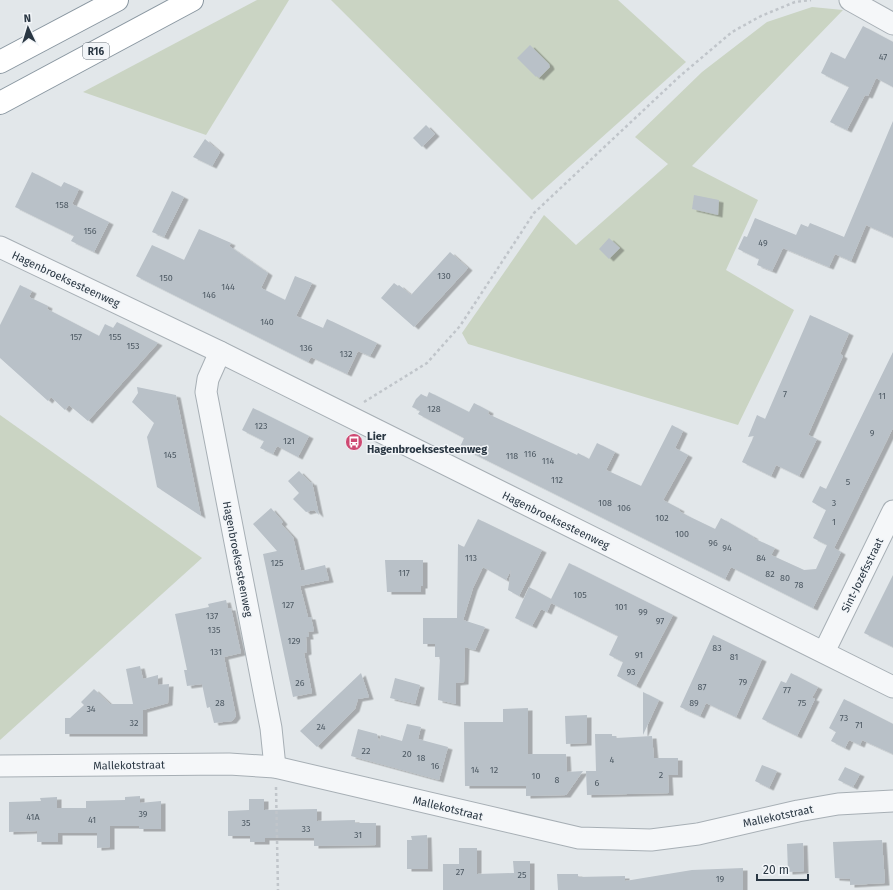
<svg xmlns="http://www.w3.org/2000/svg" width="893" height="890" viewBox="0 0 893 890" font-family="'Fira Sans',sans-serif">
<style>
.green{fill:#cad4c3}
.building{fill:#b9c1c8;filter:url(#shadow)}
.lines{fill:none;stroke-linecap:round;stroke-linejoin:round}
.minor-casing{stroke:#a7afb5;stroke-width:23}
.highway-casing{stroke:#8a97a1;stroke-width:24}
.path{stroke:#c0c5ca;stroke-width:2.5;stroke-dasharray:3 3;stroke-linecap:butt}
.minor{stroke:#f5f7f9;stroke-width:21}
.highway{stroke:#fff;stroke-width:22}
.labels{text-anchor:middle;stroke-width:3;stroke-linejoin:round;paint-order:stroke}
.number-label{font-size:9px;fill:#4e5a64}
.shield{fill:#f2f5f8;stroke:#667079;stroke-width:1}
.shield-label{font-size:10px;font-weight:bold;fill:#2a3743}
.street-label{font-size:11px;fill:#2a3743;stroke:#f2f5f8}
.poi-label{font-size:11px;font-weight:bold;fill:#2a3743;stroke:#f2f5f8;text-anchor:start}
</style>
<defs>
<filter id="shadow"><feDropShadow dx="4.5" dy="2.5" stdDeviation="0" flood-color="#0004"/></filter>
</defs>
<rect width="100%" height="100%" fill="#e2e7ea"/>
<g class="green">
<path d="M257,0h32l-83,135 -123,-43z"/>
<path d="M331,0h287l68,62 -154,138z"/>
<path d="M812,7l31,3 -151,156 66,34 -32,70 68,40 -56,115 -270,-81 -6,-11 82,-118 32,30 92,-81 -33,-27 67,-65 65,-50z"/>
<path d="M0,415l202,143 -202,182z"/>
</g>
<g class="building">
<path d="M863,26l30,16v45l-17,-9 -8,18 -3,-1 -18,35 -17,-8 19,-35 -28,-14 10,-21 14,7z"/>
<path d="M530,45l19,19 1,3 -11,11 -2,-2 -1,1 -19,-19z"/>
<path d="M893,121v116l-27,-12 -15,36 -16,-7 -6,13 -46,-19 -11,23 -15,-6 2,-6 -21,-10 6,-13 3,1 8,-19 41,17 5,-11 7,3 2,-4 34,14z"/>
<path d="M426,125l9,9 -13,13 -9,-9z"/>
<path d="M205,139l15,13 -8,14 -19,-9z"/>
<path d="M32,172l29,15 3,-5 15,7 -7,15 37,18 -15,30 -23,-11 3,-5 -59,-29z"/>
<path d="M172,191l12,6 -20,40 -12,-5z"/>
<path d="M694,195l25,5 -1,15 -26,-6z"/>
<path d="M199,229l32,14 -2,3 39,27 -7,15 24,12 10,-24 17,7 -16,33 27,12 4,-9 50,24 -7,13 -12,-5 -11,23 -36,-17 -3,5 -172,-86 16,-31 32,15z"/>
<path d="M609,238l11,10 -11,11 -10,-10z"/>
<path d="M450,252l18,16 -54,59 -33,-29 13,-15 4,3 1,-1 12,10z"/>
<path d="M20,285l12,6 -3,6 19,9 -1,3 52,27 6,-12 8,4 4,-6 41,21 -70,78 -19,-16 -4,5 -14,-13 -3,4 -48,-43v-33z"/>
<path d="M810,315l39,18 -9,21 3,2 -35,79 9,4 -18,37 -23,-11 -5,11 -29,-14 12,-26 -6,1 9,-22 8,4z"/>
<path d="M893,352v76l-59,120 7,4 -28,56 -82,-41 -6,12 -182,-91 -83,-41 4,-9 -46,-24 2,-3 -8,-4 4,-8 5,-5 6,3 2,-5 40,20 5,-9 15,8 -1,3 89,41 1,-2 11,6 8,-16 18,9 -9,18 35,16 31,-61 11,6 -8,17 13,7 -25,45 17,9 -1,2 9,5 27,13 6,-11 33,19 -1,1 22,10 -4,7 33,15 12,-1 11,-24 -14,-7 13,-28 -14,-8 8,-16 6,3z"/>
<path d="M137,387l39,8 25,121 -44,-29 -10,-50 7,-14 -22,-21 6,-9z"/>
<path d="M253,408l56,28 -11,21 -21,-11 -4,8 -13,-6 4,-7 -22,-11z"/>
<path d="M299,471l12,12 1,-1 7,33 -5,-5 -8,2 -13,-13 6,-6 -11,-12z"/>
<path d="M271,508l12,14 -2,2 12,13 8,34 24,-6 4,15 -29,6 8,31h3l3,14 -6,1 1,5h-3l1,15 -3,1 8,40 -19,4 -30,-143 14,-3 -24,-27z"/>
<path d="M478,519l64,31 -23,46 -11,-6 3,-20 -5,10 -23,-13 -10,21 -10,32 22,7 -10,23 -10,-3 -1,35 -8,1v21l-18,-4 2,-43h-5v-13h-12v-26h34l1,-74 6,3z"/>
<path d="M385,560h38v26h-2v6h-34z"/>
<path d="M569,563l104,52 -37,71 -19,-10 6,-14 -14,-7 9,-19 -67,-33 -4,9 -6,-3 -9,17 -17,-8 14,-31 22,12z"/>
<path d="M893,575v72l-29,-14z"/>
<path d="M226,600l2,8h3l10,45 -17,4 12,59 -4,5 -18,2 -4,-16 -3,1 -5,-24 -15,2 -3,-16h3l-12,-56 34,-7 -1,-3z"/>
<path d="M713,635l49,24 -26,58 -30,-14 -6,13 -20,-9z"/>
<path d="M140,666l3,13 15,-4v10l11,-1 -1,19 -25,7v24h-78v-16h5l14,-13 -3,-3 13,-13 16,15h23l-7,-35z"/>
<path d="M361,673l8,24 -11,2 -3,10 -38,38 -17,-16z"/>
<path d="M791,673l27,14 -6,11 3,1 -18,37 -35,-17 19,-38 5,2z"/>
<path d="M395,678l25,7 -5,19 -25,-6z"/>
<path d="M643,692l16,8 -16,35z"/>
<path d="M844,699l49,25v30l-31,-14 -2,5 -11,-5 -4,8 -14,-7 5,-9 -7,-4z"/>
<path d="M528,708v46h38l1,18 16,-1 -17,24 -40,1v-10h-61l-1,-64h39v-13z"/>
<path d="M587,715v28l-21,1 -1,-28z"/>
<path d="M407,724l14,3 -3,12 30,8 -9,33 -88,-24 7,-27 19,5 2,8 2,-7 21,6z"/>
<path d="M595,734h17v2h4v2l36,-2 2,22h24v17h-10l1,18 -82,2 -1,-24h10z"/>
<path d="M762,765l15,6 -8,17 -14,-7z"/>
<path d="M845,767l15,7 -7,13 -15,-7z"/>
<path d="M140,796v7l21,-2v28h-22v-3h-29v21l-13,1v-15h-39v9h-21v-11l-28,1v-30l32,-1 -1,-3 17,-1v11h29v-7l39,-1v-3z"/>
<path d="M249,799h15v11l53,-1v12l38,-1v3h21v22l-62,1v-8h-49v4h-15v-6h-22v-25l21,-1z"/>
<path d="M427,835l1,34h-21v-29h5l-1,-4z"/>
<path d="M882,840l3,43 -35,2v-6l-15,-1 -2,-36z"/>
<path d="M803,843l1,28 -16,1 -1,-28z"/>
<path d="M459,848h18v26l37,-1 -1,-12h17v29h-87v-26h16z"/>
<path d="M743,868v22h-185l-1,-16h21v3l47,-1v5l67,-11z"/>
</g>
<g class="lines">
<g class="minor-casing">
<g id="minor">
<path d="M850,0l43,24"/>
<path d="M0,247l220,105 673,335"/>
<path d="M220,352l-12,27 -2,13 65,336 4,39"/>
<path d="M824,652l69,-141"/>
<path d="M0,766l229,-2 46,3 304,71 72,2 47,-6 100,-23 40,-7 55,-3"/>
</g>
</g>
<g class="highway-casing">
<g id="highway">
<path d="M0,62l117,-62"/>
<path d="M0,103l192,-103"/>
</g>
</g>
<g class="path">
<path d="M364,402l63,-39 33,-37 74,-113 146,-137 52,-44 29,-16 34,-14 16,-2"/>
<path d="M276,787l2,103"/>
</g>
<use href="#minor" class="minor"/>
<use href="#highway" class="highway"/>
</g>
<defs>
<g id="bus-disc" transform="scale(0.9)"><circle r="9.5" fill="#ce4972" stroke="#f2f5f8"/><path d="M-5-6H5V4H4V6H2V4H-2V6H-4V4H-5ZM-3.5-4V0h7V-4ZM-3.5 1.2v1.5H-2V1.2ZM2 1.2v1.5H3.5V1.2Z" fill="#fff"/></g>
</defs>
<g fill-rule="evenodd">
<use href="#bus-disc" x="354" y="442"/>
</g>
<g class="labels">
<g class="number-label">
<text x="883" y="60">47</text>
<text x="62" y="208">158</text>
<text x="90" y="234">156</text>
<text x="763" y="246">49</text>
<text x="444" y="279">130</text>
<text x="166" y="281">150</text>
<text x="228" y="290">144</text>
<text x="209" y="298">146</text>
<text x="267" y="325">140</text>
<text x="76" y="340">157</text>
<text x="115" y="340">155</text>
<text x="133" y="349">153</text>
<text x="306" y="351">136</text>
<text x="346" y="357">132</text>
<text x="785" y="397">7</text>
<text x="882" y="399">11</text>
<text x="434" y="412">128</text>
<text x="261" y="429">123</text>
<text x="872" y="436">9</text>
<text x="289" y="444">121</text>
<text x="530" y="457">116</text>
<text x="170" y="458">145</text>
<text x="512" y="459">118</text>
<text x="548" y="464">114</text>
<text x="557" y="483">112</text>
<text x="848" y="485">5</text>
<text x="605" y="506">108</text>
<text x="834" y="506">3</text>
<text x="624" y="511">106</text>
<text x="662" y="521">102</text>
<text x="834" y="525">1</text>
<text x="682" y="537">100</text>
<text x="713" y="546">96</text>
<text x="727" y="551">94</text>
<text x="471" y="561">113</text>
<text x="761" y="561">84</text>
<text x="277" y="566">125</text>
<text x="404" y="576">117</text>
<text x="770" y="577">82</text>
<text x="785" y="581">80</text>
<text x="799" y="588">78</text>
<text x="580" y="598">105</text>
<text x="288" y="608">127</text>
<text x="621" y="610">101</text>
<text x="643" y="615">99</text>
<text x="212" y="619">137</text>
<text x="660" y="624">97</text>
<text x="214" y="633">135</text>
<text x="294" y="644">129</text>
<text x="717" y="651">83</text>
<text x="216" y="655">131</text>
<text x="639" y="658">91</text>
<text x="734" y="660">81</text>
<text x="631" y="675">93</text>
<text x="743" y="685">79</text>
<text x="300" y="686">26</text>
<text x="702" y="690">87</text>
<text x="787" y="693">77</text>
<text x="220" y="706">28</text>
<text x="694" y="706">89</text>
<text x="802" y="706">75</text>
<text x="91" y="712">34</text>
<text x="844" y="721">73</text>
<text x="134" y="726">32</text>
<text x="859" y="728">71</text>
<text x="321" y="730">24</text>
<text x="366" y="754">22</text>
<text x="407" y="757">20</text>
<text x="421" y="761">18</text>
<text x="612" y="763">4</text>
<text x="435" y="769">16</text>
<text x="475" y="773">14</text>
<text x="494" y="773">12</text>
<text x="661" y="778">2</text>
<text x="536" y="779">10</text>
<text x="557" y="783">8</text>
<text x="597" y="786">6</text>
<text x="143" y="817">39</text>
<text x="33" y="820">41A</text>
<text x="92" y="823">41</text>
<text x="246" y="826">35</text>
<text x="306" y="832">33</text>
<text x="358" y="838">31</text>
<text x="460" y="875">27</text>
<text x="522" y="878">25</text>
<text x="720" y="882">19</text>
</g>
<rect class="shield" x="83" y="43" width="26" height="16" rx="3"/>
<g class="shield-label">
<text x="96" y="55">R16</text>
</g>
<g class="street-label">
<text transform="translate(66 279) rotate(25)" y="4">Hagenbroeksesteenweg</text>
<text transform="translate(556 520) rotate(26)" y="4">Hagenbroeksesteenweg</text>
<text transform="translate(238 559) rotate(79)" y="4">Hagenbroeksesteenweg</text>
<text transform="translate(862 575) rotate(-64)" y="4">Sint-Jozefsstraat</text>
<text transform="translate(129 765) rotate(-1)" y="4">Mallekotstraat</text>
<text transform="translate(448 808) rotate(14)" y="4">Mallekotstraat</text>
<text transform="translate(778 816) rotate(-12)" y="4">Mallekotstraat</text>
</g>
<g class="poi-label">
<text x="367" y="440">Lier<tspan x="367" dy="13">Hagenbroeksesteenweg</tspan></text>
</g>
</g>
<g transform="translate(28 28) rotate(356)" stroke="#f2f5f8" stroke-width="3" paint-order="stroke">
<path d="M0-3L7 15L0 10L-7 15Z" fill="#2a3743"/>
<text y="-6" font-size="11" font-weight="bold" text-anchor="middle" fill="#2a3743">N</text>
</g>
<path d="M757 874v6h51v-6" fill="none" stroke="#2a3743" stroke-width="2"/>
<text x="763" y="874" font-size="12" fill="#2a3743" stroke="#f2f5f8" stroke-width="3" paint-order="stroke">20 m</text>
</svg>
